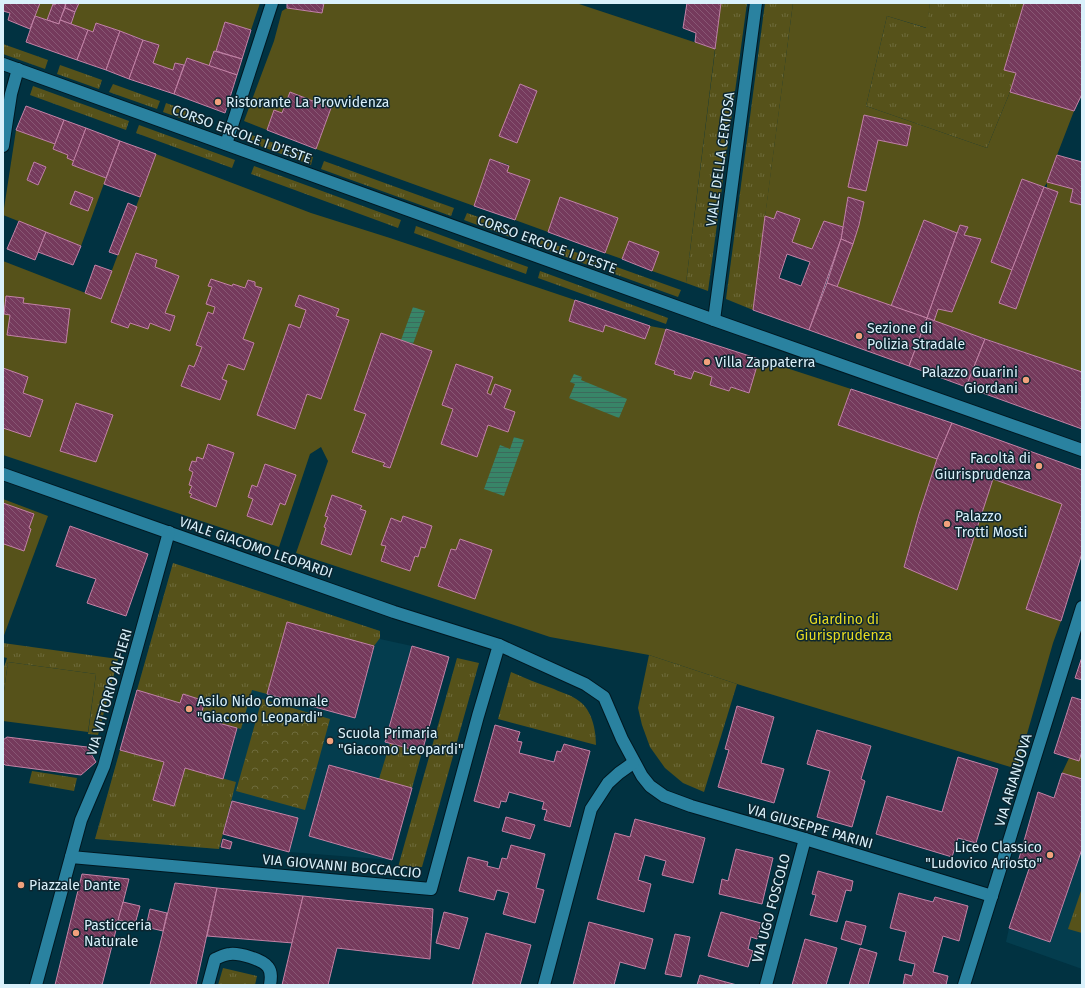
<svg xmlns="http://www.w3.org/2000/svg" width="1085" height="988" viewBox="0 0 1085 988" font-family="'Fira Sans',sans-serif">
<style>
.built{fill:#043d4e}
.grass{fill:url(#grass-tufts)}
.forest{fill:url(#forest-crowns)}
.garden{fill:#56521a;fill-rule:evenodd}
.water{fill:url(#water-rules)}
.building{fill:url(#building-back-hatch);stroke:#c382a6;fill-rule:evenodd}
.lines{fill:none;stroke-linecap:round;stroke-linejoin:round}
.street-casing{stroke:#001821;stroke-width:14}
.street{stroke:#2a82a0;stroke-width:12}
.poi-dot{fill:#f1a17c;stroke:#0c2630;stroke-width:1.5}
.labels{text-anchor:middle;stroke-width:3;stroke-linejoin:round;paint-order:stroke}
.poi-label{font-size:14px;fill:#daf1fb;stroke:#0c2630;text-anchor:start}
.street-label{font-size:14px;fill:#daf1fb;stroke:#0c2630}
.park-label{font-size:14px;fill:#e7db21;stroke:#0c2630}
</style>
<defs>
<pattern id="grass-tufts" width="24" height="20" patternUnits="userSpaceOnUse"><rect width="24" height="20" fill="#56521a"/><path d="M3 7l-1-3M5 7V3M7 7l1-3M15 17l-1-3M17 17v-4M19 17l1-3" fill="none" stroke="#6e6b3c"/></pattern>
<pattern id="forest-crowns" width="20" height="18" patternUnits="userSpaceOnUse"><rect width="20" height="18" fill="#56521a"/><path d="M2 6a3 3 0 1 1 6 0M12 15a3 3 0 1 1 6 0" fill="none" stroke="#6e6b3c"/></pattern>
<pattern id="water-rules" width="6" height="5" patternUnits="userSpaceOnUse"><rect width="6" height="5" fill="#388568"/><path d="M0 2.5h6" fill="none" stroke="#3c6a5b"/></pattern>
<pattern id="building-back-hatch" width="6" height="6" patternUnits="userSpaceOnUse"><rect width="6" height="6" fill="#753a5c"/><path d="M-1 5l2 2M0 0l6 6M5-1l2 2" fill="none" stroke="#885774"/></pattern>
</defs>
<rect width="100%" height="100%" fill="#013241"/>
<g class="built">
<path d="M173,563l207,68v8l32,7 37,11 -57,203 -103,-8 -66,-18 -4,15 -124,-10z"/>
<path d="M1069,758l13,4v207l-76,-27 3,-14 22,-65 7,-71 16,6z"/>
</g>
<g class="grass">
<path d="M721,3h26l-39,288 -22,-8z"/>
<path d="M765,3h28l-40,307 -27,-11z"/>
<path d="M930,3h94l-20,67 12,3 -6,19 -23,56 -121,-42 21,-90 39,12z"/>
<path d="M3,44l45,16 -3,9 -42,-15z"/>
<path d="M60,65l42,15 -3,9 -42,-15z"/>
<path d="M113,84l47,17 -3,8 -48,-17z"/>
<path d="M33,86l96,35 -3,9 -96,-35z"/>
<path d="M166,103l36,13 -2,9 -37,-13z"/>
<path d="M139,125l96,35 -3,8 -96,-35z"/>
<path d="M252,135l61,22 -2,8 -62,-23z"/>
<path d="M324,161l130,47 -3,8 -130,-47z"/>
<path d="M254,166l147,54 -3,8 -147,-54z"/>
<path d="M467,213l46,16 -3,8 -46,-17z"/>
<path d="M416,226l112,41 -2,7 -112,-41z"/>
<path d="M541,240l57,20 -2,8 -57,-21z"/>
<path d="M611,265l70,25 -3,7 -69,-25z"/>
<path d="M540,271l128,47 -2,6 -128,-46z"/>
<path d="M173,563l207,68v7l-6,8 -87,-23 -20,71 -15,-4 -11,39 -41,-11 5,-17 -22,-7 -3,9 -43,-13z"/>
<path d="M3,643l115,16 -20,76 -10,-1 8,-60 -88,-12 -5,36v-28l4,-12 -4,-1z"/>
<path d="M649,655l88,29 -33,108 -21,-9 -18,-15 -15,-21 -8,-22 -4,-17z"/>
<path d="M457,658l22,5 -57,204h-24z"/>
<path d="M511,672c14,6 28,12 43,17 8,4 18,6 25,12 13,9 17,29 17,44l-98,-26z"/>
<path d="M390,743l32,9 -10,36 -33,-9z"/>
<path d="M120,750l44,12 -11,38 21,6 11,-38 51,14 -17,67 -124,-10z"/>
<path d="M32,771l45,7 -3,13 -45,-8z"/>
<path d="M1082,888v45l-14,-4z"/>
<path d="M223,968l34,8 -2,9h-37z"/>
</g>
<path class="forest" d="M262,699l68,20 -25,91 -69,-19z"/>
<g class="garden">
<path d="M40,3h16l-1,2 -2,-1 -6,16 -12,-4z"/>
<path d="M79,3h181l-9,27 -26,-8 -9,29h-2l-5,15 -22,-8 -3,7 -9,-2 -2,7 -20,-7 6,-18 -63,-22 -3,9 -22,-8z"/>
<path d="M324,3h252l139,46 -29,234 -34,-12 7,-19 -30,-11 -7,18 -17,-6 13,-35 -58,-21 -12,35 -33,-12 15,-40 -23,-8 2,-7 -19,-6 -16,47 -158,-57 15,-41 -41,-16 -8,21 -8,-2 -7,19 -23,-9 30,-80 8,-30 5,-3 35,5zM520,84l17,7 -21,52 -16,-7z"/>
<path d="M793,3h137l-3,25 -40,-12 -21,90 121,42 23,-56 64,19 -27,70 26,8 -3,13 12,3v167l-148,-51 4,-12 14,3 29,-73 -17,-4 4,-7 -8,-2 -3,7 -33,-13 -33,86 -54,-19 22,-62 5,-23 -16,-5 -5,30 -19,-6 -12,28 -20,-7 8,-23 -23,-8 -3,8 -9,-3zM864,115l47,11 -4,20 -29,-6 -12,51zM1022,179l22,8 3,-4v5l11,5 -42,116 -4,-39 -20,-8z"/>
<path d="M16,130l39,14 -2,5 15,6 6,6 -2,4 34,13 -25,68 -78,-31zM34,162l12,5 -8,18 -11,-5z"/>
<path d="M156,154l155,59 79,25 185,62 -6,21 33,11 3,-7 40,13 5,-12 16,3 -11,35 20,7 -1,3 17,5 3,-8 18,6 -2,8 19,6 2,-4 17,6 11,-34 92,30 -13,36 99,34 -18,55 -15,52 53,24 36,-111 69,25 -36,105 35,12 -8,22 -36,126 -280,-85 -88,-29 -99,-18 -254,-84 32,-92 -7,-14 -11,7 -31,93 -276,-92v-194l98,38z"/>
<path d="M3,499l45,17 -45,122z"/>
<path d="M8,662l88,12 -8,58 -85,-11v-23z"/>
<path d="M1082,751v28l-20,-6 7,-15z"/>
</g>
<g class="water">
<path d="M413,307l12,4 -12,33 -12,-4z"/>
<path d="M574,374l8,3 -1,3 46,19 -8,19 -50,-20 6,-14 -5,-2z"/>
<path d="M514,437l10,3 -20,56 -20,-7 16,-44 10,4z"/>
</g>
<g class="building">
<path d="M3,3h37l-10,26 -22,-9 2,-7 -7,-2z"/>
<path d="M56,3h10l-7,21 -12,-4 6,-16 2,1z"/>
<path d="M66,3h13l-4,9 -10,-4z"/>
<path d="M287,3h37l-2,10 -35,-5z"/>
<path d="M687,3h34l-6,46 -20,-7 1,-9 -13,-5z"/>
<path d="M1024,3h58v91l-8,17 -64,-19 6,-19 -12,-3z"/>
<path d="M65,8l10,4 -4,12 -11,-4z"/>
<path d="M35,16l24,8 1,-4 28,10 -11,30 -51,-18z"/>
<path d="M225,22l26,8 -9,29 -26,-8z"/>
<path d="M96,23l24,8 -14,39 -29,-10 11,-30 5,2z"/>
<path d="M120,31l23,9 -14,39 -23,-9z"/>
<path d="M143,40l16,5 -6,18 20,7 2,-7 9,2 -10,29 -45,-15z"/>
<path d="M214,51l28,8 -5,16 -28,-9z"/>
<path d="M187,58l50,17 -12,38 -51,-19z"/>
<path d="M520,84l17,7 -20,52 -18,-7z"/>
<path d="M290,92l41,16 -15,41 -49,-19 7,-20 8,3z"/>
<path d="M26,106l38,14 -9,24 -39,-14z"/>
<path d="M864,115l47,11 -4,20 -29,-6 -12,51 -18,-4z"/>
<path d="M64,120l22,8 -12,33 -7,-3 1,-3 -15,-6z"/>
<path d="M86,128l34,13 -14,37 -34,-13z"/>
<path d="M120,141l36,13 -16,43 -36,-13z"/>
<path d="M1057,155l25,7v43l-12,-3 3,-13 -26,-7z"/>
<path d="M490,159l19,7 -2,6 23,8 -15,40 -41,-14z"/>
<path d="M34,162l12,5 -8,18 -11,-5z"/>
<path d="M1022,179l22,8 -32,83 -21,-8z"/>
<path d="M1044,187l14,5 -42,117 -17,-6z"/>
<path d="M75,191l18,7 -5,13 -18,-7z"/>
<path d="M560,197l58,21 -13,35 -57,-21z"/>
<path d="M848,197l16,5 -5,23 -6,19 -12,-5z"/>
<path d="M128,203l9,4 -19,48 -9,-3z"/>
<path d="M777,211l23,8 -8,23 20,7 12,-28 19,6 -2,12 -32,91 -56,-20 12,-94 9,3zM787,254l23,8 -9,24 -22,-8z"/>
<path d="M924,220l33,13 -30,85 -36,-12z"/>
<path d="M19,221l27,11 -11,28 -28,-11z"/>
<path d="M960,225l8,2 -4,8 17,4 -29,73 -14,-3 -4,12 -7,-3z"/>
<path d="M46,232l35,14 -8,19 -35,-13z"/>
<path d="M841,239l12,5 -16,43 -10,-4z"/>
<path d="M629,241l30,11 -7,19 -30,-12z"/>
<path d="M136,253l21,7 -2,7 24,9 -14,37 10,3 -5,15 -20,-8 -2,6 -18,-6 -2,5 -17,-6z"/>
<path d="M95,265l17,6 -11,28 -16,-6z"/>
<path d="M211,279l21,7 1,-2 12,4 3,-8 7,2v4l7,2 -19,51 11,4 -10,27 -16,-6 -6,15 5,2 -7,19 -39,-14 8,-21 5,2 8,-20 -6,-2 12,-33 5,2 2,-7 -9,-3 6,-17 -4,-1z"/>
<path d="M827,283l100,35 -18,48 -100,-36z"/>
<path d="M299,295l40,14 -3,7 13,4 -28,79 -14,-5 -12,35 -38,-14 32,-91 11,4 6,-18 -11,-4z"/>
<path d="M6,296l18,2 -1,5 47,6 -4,34 -59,-8 3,-20 -6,-1z"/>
<path d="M575,300l75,26 -5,13 -40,-14 -2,7 -34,-11z"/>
<path d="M927,318l58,21 -19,48 -57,-21z"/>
<path d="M666,329l93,30 -10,34 -18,-6 -2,4 -19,-6 2,-8 -18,-6 -3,8 -17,-5 1,-3 -20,-7z"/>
<path d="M381,333l51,18 -42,117 -7,-2 2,-3 -33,-11 14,-38 -12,-4z"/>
<path d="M985,339l97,33v57l-116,-42z"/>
<path d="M456,364l37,13 -6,16 4,2 4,-11 16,6 -7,18 11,4 -7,20 -20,-7 -11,32 -36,-13 12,-35 -11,-4z"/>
<path d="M3,368l25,9 -5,16 20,7 -13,37 -27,-9z"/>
<path d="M851,389l101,34 -15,36 -99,-34z"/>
<path d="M76,403l37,12 -17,47 -36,-11z"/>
<path d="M952,423l130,47v83l-21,68 -35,-12 36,-105 -69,-25 -36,111 -53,-23 15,-53 18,-55z"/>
<path d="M208,444l26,9 -18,54 -26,-10 2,-3 -3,-1 3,-7 -3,-1 4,-13 -4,-2 3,-9 4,1 1,-5 6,2z"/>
<path d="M265,464l31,11 -11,30 -5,-2 -8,22 -25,-9 6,-17 -5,-2 4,-12 5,2z"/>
<path d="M332,495l30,11 -2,3 6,2 -15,44 -30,-11 5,-16 -2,-1 4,-10 -3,-1z"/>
<path d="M3,503l31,11 -5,14 2,1 -7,22 -20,-7 -1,3z"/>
<path d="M403,516l29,10 -7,22 -4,-1 -3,10 -3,-1 -5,15 -29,-10 5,-15 -5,-1 10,-27 10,4z"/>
<path d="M70,526l78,28 -22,62 -39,-13 9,-24 -40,-13z"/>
<path d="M460,539l32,11 -17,49 -37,-13 13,-37 5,1z"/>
<path d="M287,622l87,24 -19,72 -88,-24z"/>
<path d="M412,646l37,11 -27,95 -37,-10z"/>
<path d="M1082,657v23l-7,-2z"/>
<path d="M137,690l43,13 3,-9 22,7 -5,17 37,10 -14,51 -38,-11 -11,38 -21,-6 11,-38 -44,-12z"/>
<path d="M1072,697l10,3v51l-3,10 -25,-8z"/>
<path d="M737,706l37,11 -13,46 23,6 -10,34 -56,-16 11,-37 -4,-1z"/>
<path d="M495,725l25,7 -3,9 5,1 -3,11 16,4 19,5 3,-11 4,1 3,-8 26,7 -20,76 -26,-7 3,-10 -5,-1 2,-7 -35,-10 -3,10 -5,-1 -2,7 -25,-7z"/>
<path d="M817,730l54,16 -10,33 4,2 -13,46 -35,-10 13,-46 -23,-7z"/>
<path d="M7,737l80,10 9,15 -15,13 -76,-10 -2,-2v-23z"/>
<path d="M958,757l40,12 -22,74 -18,-5 -6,19 -76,-23 11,-38 55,16z"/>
<path d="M329,765l83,23 -20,72 -83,-24z"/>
<path d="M1062,773l20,6v70l-32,93 -41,-14 22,-65 -13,-1 20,-70 16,6z"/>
<path d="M232,801l66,17 -9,34 -66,-18z"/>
<path d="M506,817l29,8 -5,14 -28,-8z"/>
<path d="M635,819l70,19 -12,45 -31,-8 4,-14 -21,-6 -7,25 13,4 -7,28 -47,-13 18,-66 15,4z"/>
<path d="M223,839l9,3 -2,7 -9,-2z"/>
<path d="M511,845l34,9 -9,34 8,2 -9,33 -32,-9 6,-21 -12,-3 -3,10 -35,-9 9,-34 20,5 -1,4 12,3 3,-11 5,1z"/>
<path d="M736,849l37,9 -11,46 -43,-10 3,-15 6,2z"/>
<path d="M818,871l35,10 -2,10 -5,-1 -9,32 -27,-7 6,-20 -4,-1z"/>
<path d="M82,874l47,5 -27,106h-47z"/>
<path d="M175,883l42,5 -21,97h-46z"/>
<path d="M217,888l86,8 -10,47 -86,-7z"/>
<path d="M899,893l34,9 2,-5 33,9 -9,35 -16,-5 -10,36 15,4 -2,9h-43l2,-11 7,2 3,-12 -16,-4 7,-28 -16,-4z"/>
<path d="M303,896l130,13 -3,50 -93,-11 -9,37h-46z"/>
<path d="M123,902l17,4 -5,18 -17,-4z"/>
<path d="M150,909l17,4 -4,18 -17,-4z"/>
<path d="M444,912l24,6 -9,31 -23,-6z"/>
<path d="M721,912l40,11 -4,16 -6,-2 -3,12 5,2 -5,16 -40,-11z"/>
<path d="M846,921l20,5 -5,19 -20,-6z"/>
<path d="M589,922l64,17 -8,30 -25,-7 -6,23h-41z"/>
<path d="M486,933l45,12 -11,40h-48z"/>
<path d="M675,934l15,3 -9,40 -16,-3z"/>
<path d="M805,939l32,9 -11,37h-34z"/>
<path d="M860,948l17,5 -9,32h-19z"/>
<path d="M700,975l37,10h-40z"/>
</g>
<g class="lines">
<g class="street-casing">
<g id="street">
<path d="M3,64l711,256 368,130"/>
<path d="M226,144l46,-141"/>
<path d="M3,146l8,-52 7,-25"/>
<path d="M714,320l42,-317"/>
<path d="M3,474l391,138 105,33 86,39 19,13 18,42 20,37 8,10 14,10 27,10 114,33 187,57"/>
<path d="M71,857l360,32 47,-173 21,-71"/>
<path d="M36,985l45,-165 23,-54 65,-234"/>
<path d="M208,985l7,-26c5,-2 10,-5 15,-5 9,-1 32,5 38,13 4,5 3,12 2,18"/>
<path d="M544,985l47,-176 17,-26 11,-10 14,-10"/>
<path d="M766,985l39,-146"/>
<path d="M964,985l118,-378"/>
</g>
</g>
<use href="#street" class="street"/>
</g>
<g class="poi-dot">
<circle cx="218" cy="102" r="4"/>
<circle cx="859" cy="336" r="4"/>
<circle cx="707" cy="362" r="4"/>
<circle cx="1026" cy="380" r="4"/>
<circle cx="1039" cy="466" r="4"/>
<circle cx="947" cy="524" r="4"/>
<circle cx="189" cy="709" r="4"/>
<circle cx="330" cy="741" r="4"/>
<circle cx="1050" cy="855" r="4"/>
<circle cx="21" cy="885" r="4"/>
<circle cx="76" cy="933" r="4"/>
</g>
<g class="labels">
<g class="poi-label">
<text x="226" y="107">Ristorante La Provvidenza</text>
<text x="867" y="333">Sezione di<tspan x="867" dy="16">Polizia Stradale</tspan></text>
<text x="715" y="367">Villa Zappaterra</text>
<text x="1018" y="377" text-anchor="end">Palazzo Guarini<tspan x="1018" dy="16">Giordani</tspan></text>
<text x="1031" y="463" text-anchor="end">Facoltà di<tspan x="1031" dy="16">Giurisprudenza</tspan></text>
<text x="955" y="521">Palazzo<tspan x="955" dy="16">Trotti Mosti</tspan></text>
<text x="197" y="706">Asilo Nido Comunale<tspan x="197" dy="16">"Giacomo Leopardi"</tspan></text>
<text x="338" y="738">Scuola Primaria<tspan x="338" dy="16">"Giacomo Leopardi"</tspan></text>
<text x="1042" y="852" text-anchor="end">Liceo Classico<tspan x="1042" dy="16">"Ludovico Ariosto"</tspan></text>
<text x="29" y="890">Piazzale Dante</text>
<text x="84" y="930">Pasticceria<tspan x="84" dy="16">Naturale</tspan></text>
</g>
<g class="street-label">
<text transform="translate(242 134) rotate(20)" y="5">CORSO ERCOLE I D'ESTE</text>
<text transform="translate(720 159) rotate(-82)" y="5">VIALE DELLA CERTOSA</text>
<text transform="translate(547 244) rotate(20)" y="5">CORSO ERCOLE I D'ESTE</text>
<text transform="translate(256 547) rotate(19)" y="5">VIALE GIACOMO LEOPARDI</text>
<text transform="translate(109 692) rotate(-74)" y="5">VIA VITTORIO ALFIERI</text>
<text transform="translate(1013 780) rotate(-73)" y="5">VIA ARIANUOVA</text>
<text transform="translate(810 826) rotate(16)" y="5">VIA GIUSEPPE PARINI</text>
<text transform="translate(342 866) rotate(5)" y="5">VIA GIOVANNI BOCCACCIO</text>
<text transform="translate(771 908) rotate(-75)" y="5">VIA UGO FOSCOLO</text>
</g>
<g class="park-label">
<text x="844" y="624">Giardino di<tspan x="844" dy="16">Giurisprudenza</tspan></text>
</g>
</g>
<rect width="1085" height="988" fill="none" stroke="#daf1fb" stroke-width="8"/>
</svg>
